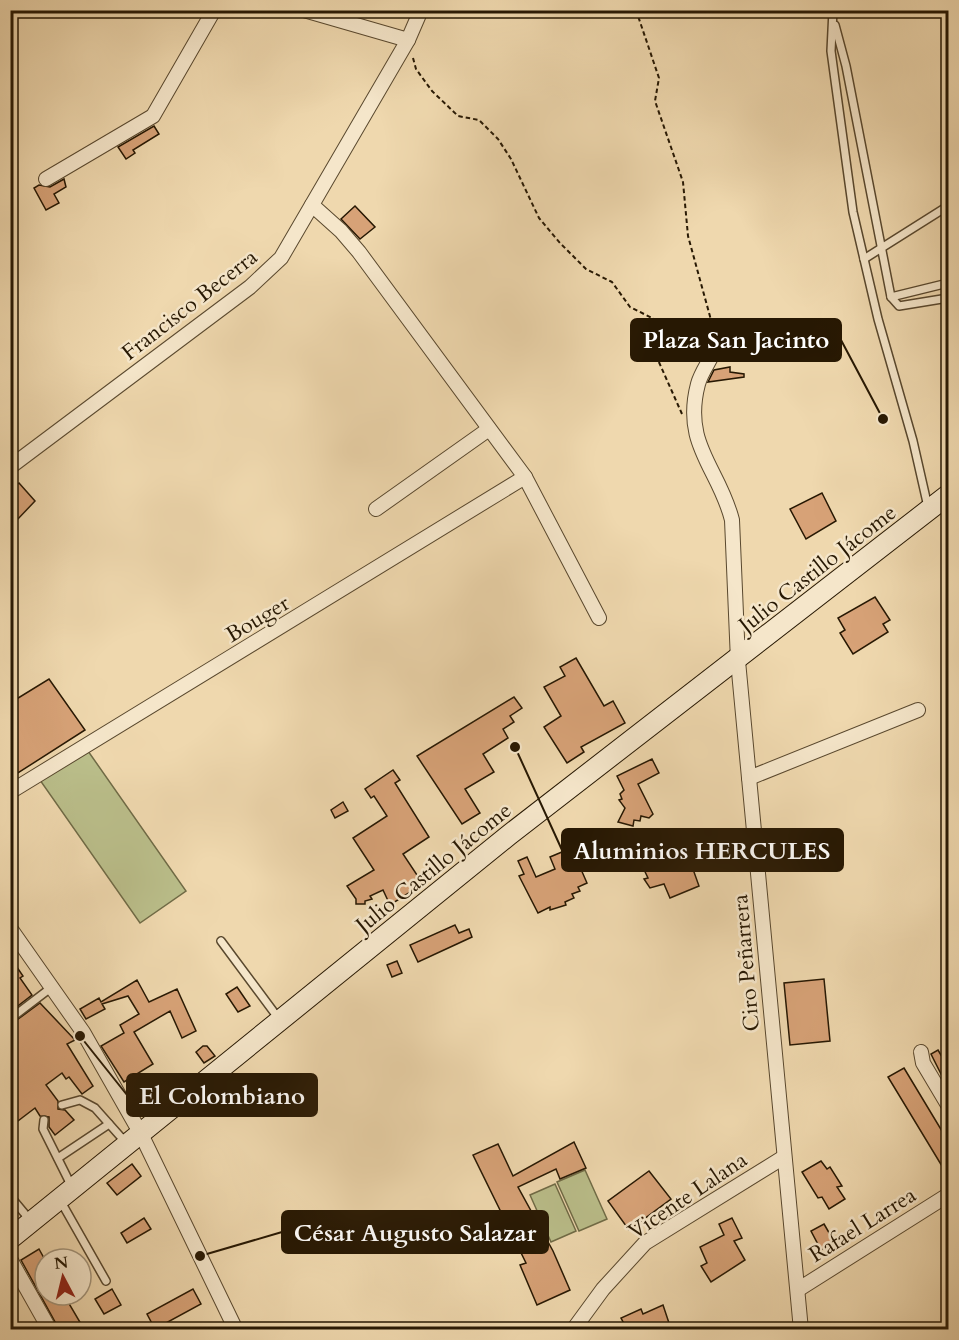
<svg xmlns="http://www.w3.org/2000/svg" width="959" height="1340" viewBox="0 0 959 1340" font-family="Cardo,serif">
<style>
.green{fill:#babe8a;stroke:#706b46;stroke-width:1.5}
.building{fill:#d7a277;stroke:#271803;stroke-width:1.5}
.lines{fill:none;stroke-linecap:round;stroke-linejoin:round}
.lane-casing{stroke:#59482e;stroke-width:10}
.street-casing{stroke:#59482e;stroke-width:16}
.secondary-casing{stroke:#271803;stroke-width:22}
.path{stroke:#271803;stroke-width:2;stroke-dasharray:4.5 3;stroke-linecap:butt}
.lane{stroke:#f5e6ca;stroke-width:7}
.street{stroke:#f5e6ca;stroke-width:14}
.secondary{stroke:#f5e6ca;stroke-width:20}
.labels{text-anchor:middle;stroke-width:5;stroke-linejoin:round;paint-order:stroke}
.street-label{font-size:22px;fill:#271803;stroke:#f5e6ca}
.leader{fill:none;stroke:#271803;stroke-width:2}
.callout-dot{fill:#271803;stroke:#f5e6ca;stroke-width:2}
.callout{fill:#271803;stroke:#271803;stroke-width:2}
.callout-label{font-size:24px;text-anchor:middle;font-weight:bold;fill:#fff}
</style>
<rect width="100%" height="100%" fill="#efd8ae"/>
<filter id="stains"><feTurbulence type="fractalNoise" baseFrequency=".00333" numOctaves="4"/><feColorMatrix values="0 0 0 0 .2 0 0 0 0 .09 0 0 0 0 .02 0 0 0 .5 -.17"/></filter>
<radialGradient id="worn" r=".72"><stop offset=".6" stop-color="#630" stop-opacity="0"/><stop offset="1" stop-color="#630" stop-opacity=".3"/></radialGradient>
<g class="green">
<path d="M81,741l105,150 -46,32 -105,-150z"/>
<path d="M585,1170l22,49 -28,12 -22,-49z"/>
<path d="M555,1184l21,47 -25,11 -21,-47z"/>
</g>
<g class="building">
<path d="M154,126l5,8 -26,16 2,3 -9,6 -8,-12z"/>
<path d="M64,179l2,8 -12,7 5,9 -13,7 -12,-22 5,-3 11,2z"/>
<path d="M355,206l20,21 -15,12 -19,-20z"/>
<path d="M730,367v5l14,2v3l-36,5 6,-12z"/>
<path d="M19,483l16,18 -18,19 -7,-8v-22z"/>
<path d="M822,493l14,28 -30,18 -16,-30z"/>
<path d="M875,597l15,23 -7,4 5,8 -35,22 -13,-21 5,-3 -7,-12z"/>
<path d="M576,658l28,48 9,-5 12,22 -44,24 3,5 -17,11 -23,-36 17,-11 -17,-29 21,-11 -5,-9z"/>
<path d="M49,679l36,51 -75,48v-75z"/>
<path d="M514,697l8,11 -12,8 4,6 -11,7 5,9 -25,16 11,18 -29,17 15,24 -18,11 -45,-68z"/>
<path d="M652,759l7,14 -21,11 15,30 -4,4 -8,-2 -1,5 -6,-1 -1,6 -15,-4 7,-14 -6,-8 3,-1 -2,-5 4,-4 -7,-14z"/>
<path d="M393,770l7,10 -5,3 34,54 -26,17 20,30 -33,21 -7,-15 -13,6 2,3 -7,2v3h-9v-5l-9,-13 27,-16 -21,-32 34,-22 -13,-20 -3,2 -6,-9z"/>
<path d="M343,802l5,9 -13,7 -4,-8z"/>
<path d="M672,832l7,14 5,-2 15,42 -29,12 -6,-14 -14,4 -6,-9 4,-1 -10,-21 7,-4 -2,-4 10,-4 -2,-3z"/>
<path d="M569,849h3l3,7 10,-4 -5,15 7,16 -9,4 2,4 -8,3 2,4 -9,4 1,3 -16,5v-3l-12,6 -19,-37 5,-2 -6,-13 9,-4 9,20 19,-8 -5,-12z"/>
<path d="M455,925l4,8 10,-4 3,8 -54,25 -8,-17z"/>
<path d="M10,957l13,19 -3,2 12,17 -22,17z"/>
<path d="M397,961l5,12 -10,4 -5,-12z"/>
<path d="M824,979l6,62 -40,4 -6,-62z"/>
<path d="M137,980l12,22 28,-13 19,42 -14,7 -12,-27 -36,21 19,32 -29,18 -23,-36 23,-13 -4,-8 19,-11 -11,-18 -26,8 3,5 -19,10 -6,-10 19,-11 2,4z"/>
<path d="M237,987l13,19 -12,6 -12,-18z"/>
<path d="M40,1003l35,37 -8,4 26,42 -11,8 -13,-17 -3,2 -4,-6 -16,12 12,16v8l7,1 9,10 -19,15 -6,-8v-10l-9,-1 -5,-8 -25,19v-102z"/>
<path d="M203,1046h4l8,10 -11,7 -8,-11z"/>
<path d="M938,1050l10,17v21l-17,-34z"/>
<path d="M904,1068l44,73v35l-60,-99z"/>
<path d="M574,1142l12,26 -26,11 -4,-10 -38,18 35,64 17,39 -33,15 -17,-40 6,-2 -53,-108 25,-11 15,32z"/>
<path d="M821,1161l6,8 3,-2 12,19 -5,1 8,12 -16,10 -7,-12 -4,1 -16,-26z"/>
<path d="M132,1164l9,12 -24,19 -10,-12z"/>
<path d="M649,1171l22,28 -42,31 -21,-29z"/>
<path d="M144,1218l7,11 -24,14 -6,-10z"/>
<path d="M732,1218l10,20 -8,3 11,19 -34,22 -10,-16 6,-3 -7,-16 24,-12 -5,-11z"/>
<path d="M824,1224l11,19 -14,7 -10,-19z"/>
<path d="M39,1249l6,11v35h19l20,34h-25l-38,-69z"/>
<path d="M112,1289l9,16 -17,9 -9,-15z"/>
<path d="M193,1289l8,15 -46,25 -8,-15z"/>
<path d="M663,1305l8,24h-44l-6,-11 20,-9 2,5z"/>
</g>
<g class="lines">
<g class="lane-casing">
<g id="lane">
<path d="M833,10l-2,41 22,161 25,107 35,122 15,66"/>
<path d="M835,25l11,41 45,231 8,9 49,-8"/>
<path d="M864,259l84,-53"/>
<path d="M891,297l57,-14"/>
<path d="M221,941l58,78"/>
<path d="M10,1019l42,-32"/>
<path d="M62,1105l18,-5 15,8 32,36"/>
<path d="M44,1120l-1,9 29,58"/>
<path d="M58,1158l51,-34"/>
<path d="M10,1196l20,24"/>
<path d="M60,1200l46,81"/>
</g>
</g>
<g class="street-casing">
<g id="street">
<path d="M304,10l104,30"/>
<path d="M46,179l107,-63 61,-106"/>
<path d="M312,205l29,26 18,21 166,225 74,141"/>
<path d="M717,342c-3,15 -15,27 -19,42 -16,61 21,84 34,136l6,141 63,669"/>
<path d="M10,467l240,-180 31,-29 127,-218 13,-30"/>
<path d="M376,509l113,-80"/>
<path d="M749,778l169,-68"/>
<path d="M10,792l515,-315"/>
<path d="M10,928l73,104 58,102 95,196"/>
<path d="M921,1052l2,11 25,42"/>
<path d="M10,1259l40,71"/>
<path d="M799,1289l149,-94"/>
<path d="M573,1330l30,-41 42,-46 139,-86"/>
</g>
</g>
<g class="secondary-casing">
<path id="secondary" d="M10,1239l499,-404 439,-340"/>
</g>
<g class="path">
<path d="M636,10l23,68 -4,23 28,81 5,54 26,95"/>
<path d="M413,58l3,11 16,22 26,25 21,4 19,19 13,20 28,59 21,25 26,26 26,13 18,25 34,17 10,15 -5,14 -11,7 24,54"/>
</g>
<use href="#lane" class="lane"/>
<use href="#street" class="street"/>
<use href="#secondary" class="secondary"/>
</g>
<g class="labels">
<g class="street-label">
<text transform="translate(189 304) rotate(-38)" y="8">Francisco Becerra</text>
<text transform="translate(817 568) rotate(-38)" y="8">Julio Castillo Jácome</text>
<text transform="translate(257 618) rotate(-31)" y="8">Bouger</text>
<text transform="translate(433 867) rotate(-39)" y="8">Julio Castillo Jácome</text>
<text transform="translate(745 963) rotate(-95)" y="8">Ciro Peñarrera</text>
<text transform="translate(687 1195) rotate(-34)" y="8">Vicente Lalana</text>
<text transform="translate(862 1224) rotate(-32)" y="8">Rafael Larrea</text>
</g>
</g>
<path class="leader" d="M883 419L841 340M515 747L562 850M80 1036L127 1095M200 1256L282 1232"/>
<g class="callout-dot">
<circle cx="883" cy="419" r="6"/>
<circle cx="515" cy="747" r="6"/>
<circle cx="80" cy="1036" r="6"/>
<circle cx="200" cy="1256" r="6"/>
</g>
<g class="callout">
<rect x="631" y="319" width="210" height="42" rx="6"/>
<rect x="562" y="829" width="281" height="42" rx="6"/>
<rect x="127" y="1074" width="190" height="42" rx="6"/>
<rect x="282" y="1211" width="266" height="42" rx="6"/>
</g>
<g class="callout-label">
<text x="736" y="348">Plaza San Jacinto</text>
<text x="702" y="859">Aluminios HERCULES</text>
<text x="222" y="1104">El Colombiano</text>
<text x="415" y="1241">César Augusto Salazar</text>
</g>
<rect width="959" height="1340" fill="none" stroke="#efd8ae" stroke-width="36"/>
<rect x="12" y="12" width="935" height="1316" fill="none" stroke="#271803" stroke-width="3"/>
<rect x="18" y="18" width="923" height="1304" fill="none" stroke="#271803" stroke-width="1.5"/>
<g transform="translate(63 1277) rotate(353)"><circle r="28" fill="#f5e6ca" stroke="#a3947a" stroke-width="1.5"/>
<path d="M0-4.5L10 22L0 15L-10 22Z" fill="#8f2418"/>
<text y="-9" font-size="16" font-weight="bold" text-anchor="middle" fill="#271803">N</text>
</g>
<rect width="100%" height="100%" filter="url(#stains)"/>
<rect width="100%" height="100%" fill="url(#worn)"/>
</svg>
